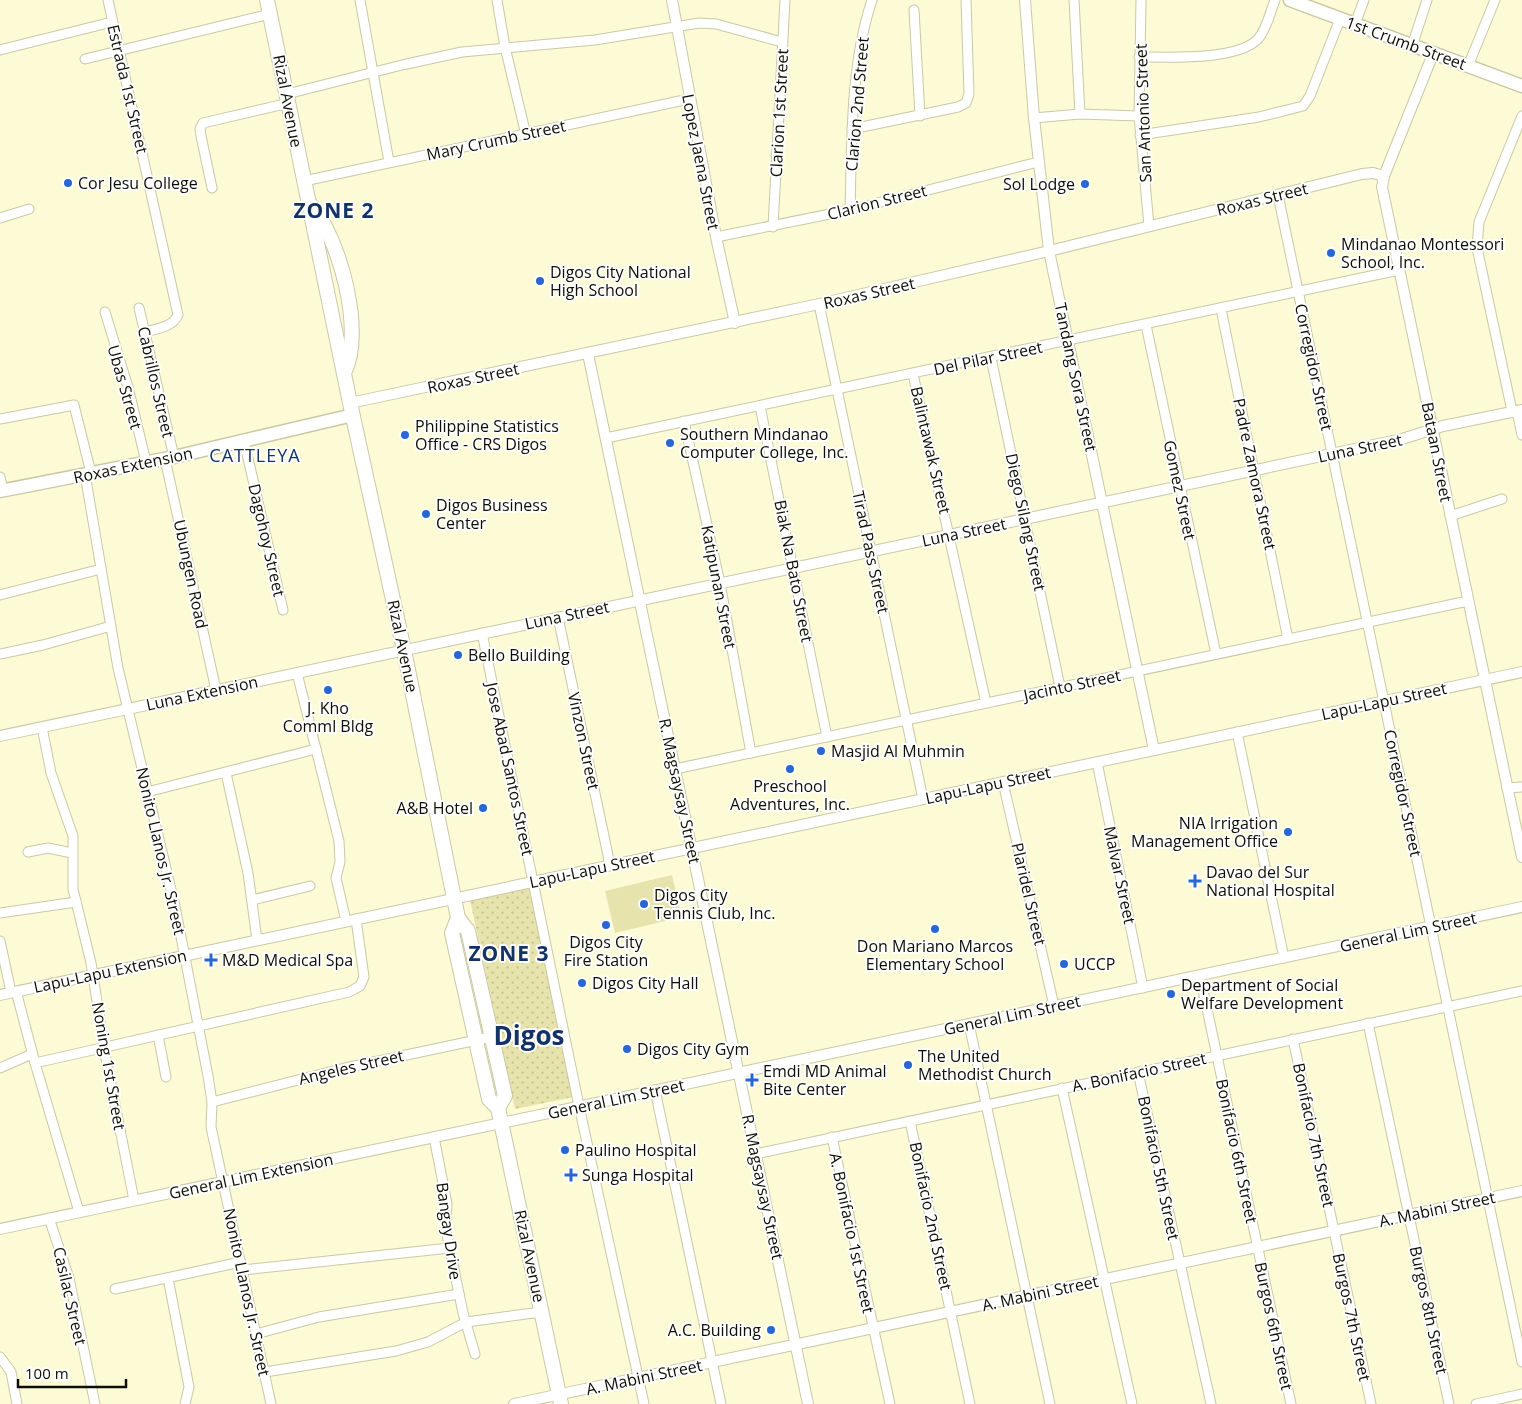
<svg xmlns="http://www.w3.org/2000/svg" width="1522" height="1404" viewBox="0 0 1522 1404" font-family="'Open Sans',sans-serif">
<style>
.grass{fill:url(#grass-dots)}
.garden{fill:#e6e3ac}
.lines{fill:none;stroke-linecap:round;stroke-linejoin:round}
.minor-casing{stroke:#cac8a5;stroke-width:11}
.tertiary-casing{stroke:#cac8a5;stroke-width:12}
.secondary-casing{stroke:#cac8a5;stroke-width:15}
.primary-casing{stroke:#cac8a5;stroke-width:16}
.minor{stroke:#fff;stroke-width:9}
.tertiary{stroke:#fff;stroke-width:10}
.secondary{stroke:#fff;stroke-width:12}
.primary{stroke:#fff;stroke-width:14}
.poi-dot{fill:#2766d3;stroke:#fff;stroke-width:2}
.labels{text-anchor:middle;stroke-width:4;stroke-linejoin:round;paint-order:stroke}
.street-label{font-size:16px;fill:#0f0e04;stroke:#fff}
.poi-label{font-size:16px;fill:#0f0e04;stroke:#fff;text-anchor:start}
.neighbourhood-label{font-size:18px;letter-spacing:1px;fill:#133266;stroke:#fff}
.district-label{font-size:21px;font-weight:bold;letter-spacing:1px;fill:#133266;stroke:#fff}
.town-label{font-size:26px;font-weight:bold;fill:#133266;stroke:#fff}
</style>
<defs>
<pattern id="grass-dots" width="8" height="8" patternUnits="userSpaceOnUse" patternTransform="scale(1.25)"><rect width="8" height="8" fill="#e6e3ac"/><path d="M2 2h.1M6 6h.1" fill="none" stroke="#c4c292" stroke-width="1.8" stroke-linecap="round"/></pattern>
</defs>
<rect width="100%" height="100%" fill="#fcfbd6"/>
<path class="grass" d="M530,887l44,210 -59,12 -45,-209z"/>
<path class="garden" d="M672,875l10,42 -67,16 -10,-42z"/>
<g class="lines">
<g class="minor-casing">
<g id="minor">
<path d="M108,0l70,315c-5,12 -22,14 -34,17"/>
<path d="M360,0l29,162"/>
<path d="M497,0l8,47 21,88"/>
<path d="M1074,0l6,114"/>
<path d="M1141,0l-2,116 10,110"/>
<path d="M914,10l6,106"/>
<path d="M1355,24l9,-24"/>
<path d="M1412,46l15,-46"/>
<path d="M0,50l112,-28"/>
<path d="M1139,57c29,0 98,4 119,-18 9,-10 12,-27 17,-39"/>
<path d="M85,59l185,-45"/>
<path d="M1468,66l27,-66"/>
<path d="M287,94l115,-29 60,-13 133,-12 104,-17 17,1 66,18"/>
<path d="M1034,118l46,-4 59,2"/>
<path d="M852,129l106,-22 8,-4 3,-9 -3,-94"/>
<path d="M1140,135l119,-18 44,-11 7,-10 30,-77"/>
<path d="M304,181l385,-82"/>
<path d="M212,188l-11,-52 -1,-7 3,-6 86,-20"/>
<path d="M1278,195l244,1167"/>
<path d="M850,210c2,-69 0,-144 22,-210"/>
<path d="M0,218l29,-9"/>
<path d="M773,227l12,-227"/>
<path d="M716,237l134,-27 188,-48"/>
<path d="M819,304l104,495"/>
<path d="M139,308l35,149"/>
<path d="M1221,309l67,330"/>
<path d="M105,312l23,75 18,75"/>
<path d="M1146,325l70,329"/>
<path d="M991,358l69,329"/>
<path d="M913,374l73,329"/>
<path d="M760,406l67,331"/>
<path d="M1512,411l-35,-163 2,-26 43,-106"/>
<path d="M1517,411l5,24"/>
<path d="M0,419l74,-14 17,68"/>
<path d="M684,421l36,162 31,170"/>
<path d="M606,438l793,-168"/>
<path d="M244,441l39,169"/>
<path d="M165,459l51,231"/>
<path d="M85,474l33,194 57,238 33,170 4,26 -1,25 60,277"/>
<path d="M0,477l3,13"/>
<path d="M1450,516l52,-17"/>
<path d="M0,595l101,-26"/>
<path d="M558,617l52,248"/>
<path d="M482,633l97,473 65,298"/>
<path d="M0,654l43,-9 68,-19"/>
<path d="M297,673l42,168 1,21 -4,16 10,43"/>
<path d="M42,727l9,46 22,63v53l18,74 15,96 28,141"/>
<path d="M1237,732l47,226"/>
<path d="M1097,762l46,226"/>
<path d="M675,769l793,-168"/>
<path d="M226,773l22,100 9,67"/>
<path d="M1003,782l51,224"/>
<path d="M1507,788l15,-1"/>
<path d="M147,792l169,-43"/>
<path d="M28,852l20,-4 24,5"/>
<path d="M252,900l58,-14"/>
<path d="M0,913l76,-11"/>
<path d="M0,941l11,51"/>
<path d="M1200,976l91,428"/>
<path d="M16,991l19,72 44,149"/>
<path d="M1368,1023l81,381"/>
<path d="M969,1024l81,380"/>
<path d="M158,1035l8,42"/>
<path d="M1293,1039l78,365"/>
<path d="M35,1063l314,-71 11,-6 4,-9 -8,-58"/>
<path d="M0,1068l32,-14"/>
<path d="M1138,1072l73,332"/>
<path d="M1062,1088l70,316"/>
<path d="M655,1090l66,314"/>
<path d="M212,1102l133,-34 146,-31"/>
<path d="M910,1121l60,283"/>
<path d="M434,1137l13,67 -1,26 17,83 12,41"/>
<path d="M832,1137l58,267"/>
<path d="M756,1154l766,-163"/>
<path d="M49,1218l20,60 26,126"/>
<path d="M243,1270l207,-22"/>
<path d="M168,1278l21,109 -4,17"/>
<path d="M115,1289l126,-27"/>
<path d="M256,1334l63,-17 140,-23"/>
<path d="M0,1357l11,15 6,32"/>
<path d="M265,1372l131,-21 32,-9 38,-20 75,-10"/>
<path d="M1476,1404l46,-10"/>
</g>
</g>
<g class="tertiary-casing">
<g id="tertiary">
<path d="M672,0l44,237 19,86"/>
<path d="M1025,0l9,118 15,133 105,499"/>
<path d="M1433,54l-49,122 -2,11 140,670"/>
<path d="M588,354l220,1050"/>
<path d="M350,403l469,-99 230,-53 313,-77 11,-1 11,3"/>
<path d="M0,736l1402,-297 41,-13 79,-16"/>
<path d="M0,995l1522,-323"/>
<path d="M0,1229l1522,-322"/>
<path d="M514,1404l1008,-213"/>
</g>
</g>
<g class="secondary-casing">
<g id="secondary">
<path d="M1290,0l232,86"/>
<path d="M0,491l174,-34 179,-42"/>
</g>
</g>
<g class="primary-casing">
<g id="primary">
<path d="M267,0l83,403 54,247 54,268 10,13 37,165 -7,12"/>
<path d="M311,205c29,34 54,127 33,168"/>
<path d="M458,918l-6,15 37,166 9,9 63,296"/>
</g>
</g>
<use href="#minor" class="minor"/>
<use href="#tertiary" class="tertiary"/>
<use href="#secondary" class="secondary"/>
<use href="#primary" class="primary"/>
</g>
<g class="poi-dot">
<circle cx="68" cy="183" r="5"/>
<circle cx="1085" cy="184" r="5"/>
<circle cx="1331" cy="253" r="5"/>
<circle cx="540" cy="281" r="5"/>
<circle cx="405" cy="435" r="5"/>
<circle cx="670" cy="443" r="5"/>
<circle cx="426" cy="514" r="5"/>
<circle cx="458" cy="655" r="5"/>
<circle cx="328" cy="690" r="5"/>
<circle cx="821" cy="751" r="5"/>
<circle cx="790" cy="769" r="5"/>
<circle cx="483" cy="808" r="5"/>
<circle cx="1288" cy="832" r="5"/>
<path d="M1192.5 873.5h5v5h5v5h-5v5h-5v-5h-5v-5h5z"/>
<circle cx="644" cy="904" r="5"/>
<circle cx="606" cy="925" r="5"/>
<circle cx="935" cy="929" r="5"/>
<path d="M208.5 952.5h5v5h5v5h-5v5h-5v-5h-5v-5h5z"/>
<circle cx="1064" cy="964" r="5"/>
<circle cx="582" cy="983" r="5"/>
<circle cx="1171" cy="994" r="5"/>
<circle cx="627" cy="1049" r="5"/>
<circle cx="908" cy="1065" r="5"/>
<path d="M749.5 1072.5h5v5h5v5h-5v5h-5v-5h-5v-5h5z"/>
<circle cx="565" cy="1150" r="5"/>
<path d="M568.5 1167.5h5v5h5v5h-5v5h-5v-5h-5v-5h5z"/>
<circle cx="771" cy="1330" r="5"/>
</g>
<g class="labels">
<g class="street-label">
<text transform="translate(1406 43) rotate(20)" y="6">1st Crumb Street</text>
<text transform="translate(128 89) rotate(77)" y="6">Estrada 1st Street</text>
<text transform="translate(288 101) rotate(79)" y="6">Rizal Avenue</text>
<text transform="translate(857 104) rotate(-85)" y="6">Clarion 2nd Street</text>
<text transform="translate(779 113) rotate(-87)" y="6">Clarion 1st Street</text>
<text transform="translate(1143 113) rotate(-92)" y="6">San Antonio Street</text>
<text transform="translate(496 140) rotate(-12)" y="6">Mary Crumb Street</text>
<text transform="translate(701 162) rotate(79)" y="6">Lopez Jaena Street</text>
<text transform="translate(1262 199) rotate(-14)" y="6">Roxas Street</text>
<text transform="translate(877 202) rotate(-14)" y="6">Clarion Street</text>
<text transform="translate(869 293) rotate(-13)" y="6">Roxas Street</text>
<text transform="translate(988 358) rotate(-12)" y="6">Del Pilar Street</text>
<text transform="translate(1314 367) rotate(78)" y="6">Corregidor Street</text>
<text transform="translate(1076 377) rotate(78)" y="6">Tandang Sora Street</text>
<text transform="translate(473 378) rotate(-12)" y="6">Roxas Street</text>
<text transform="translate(156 382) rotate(77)" y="6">Cabrillos Street</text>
<text transform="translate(125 387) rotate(74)" y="6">Ubas Street</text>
<text transform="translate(1360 448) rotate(-12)" y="6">Luna Street</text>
<text transform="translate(931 450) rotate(77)" y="6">Balintawak Street</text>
<text transform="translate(1437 452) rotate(79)" y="6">Bataan Street</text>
<text transform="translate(133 465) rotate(-12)" y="6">Roxas Extension</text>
<text transform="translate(1255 474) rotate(78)" y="6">Padre Zamora Street</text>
<text transform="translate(1180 490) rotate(78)" y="6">Gomez Street</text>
<text transform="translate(1026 522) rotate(78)" y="6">Diego Silang Street</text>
<text transform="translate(964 532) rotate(-12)" y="6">Luna Street</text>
<text transform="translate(267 540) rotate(77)" y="6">Dagohoy Street</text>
<text transform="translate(871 552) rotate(78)" y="6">Tirad Pass Street</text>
<text transform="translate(794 571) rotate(79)" y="6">Biak Na Bato Street</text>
<text transform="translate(191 574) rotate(78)" y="6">Ubungen Road</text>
<text transform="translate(719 587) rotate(79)" y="6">Katipunan Street</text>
<text transform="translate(567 615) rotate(-12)" y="6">Luna Street</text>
<text transform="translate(403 646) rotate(78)" y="6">Rizal Avenue</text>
<text transform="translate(1072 685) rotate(-12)" y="6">Jacinto Street</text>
<text transform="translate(202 693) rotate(-12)" y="6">Luna Extension</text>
<text transform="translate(1384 701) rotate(-12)" y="6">Lapu-Lapu Street</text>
<text transform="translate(584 741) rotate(78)" y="6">Vinzon Street</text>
<text transform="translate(510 769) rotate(78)" y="6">Jose Abad Santos Street</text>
<text transform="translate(988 785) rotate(-12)" y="6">Lapu-Lapu Street</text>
<text transform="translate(680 791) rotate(78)" y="6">R. Magsaysay Street</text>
<text transform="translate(1403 793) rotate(78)" y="6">Corregidor Street</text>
<text transform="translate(161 851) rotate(77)" y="6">Nonito Llanos Jr. Street</text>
<text transform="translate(592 869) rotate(-12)" y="6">Lapu-Lapu Street</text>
<text transform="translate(1120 875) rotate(78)" y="6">Malvar Street</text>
<text transform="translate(1029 894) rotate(77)" y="6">Plaridel Street</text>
<text transform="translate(1408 932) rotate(-12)" y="6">General Lim Street</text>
<text transform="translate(110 971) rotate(-12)" y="6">Lapu-Lapu Extension</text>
<text transform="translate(1012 1015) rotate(-12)" y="6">General Lim Street</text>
<text transform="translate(109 1066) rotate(80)" y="6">Noning 1st Street</text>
<text transform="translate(351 1067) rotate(-13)" y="6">Angeles Street</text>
<text transform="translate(1139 1072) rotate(-12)" y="6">A. Bonifacio Street</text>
<text transform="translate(616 1099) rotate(-12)" y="6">General Lim Street</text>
<text transform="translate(1314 1135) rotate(78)" y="6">Bonifacio 7th Street</text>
<text transform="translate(1237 1151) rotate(78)" y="6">Bonifacio 6th Street</text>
<text transform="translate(1159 1168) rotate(78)" y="6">Bonifacio 5th Street</text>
<text transform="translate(251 1176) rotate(-12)" y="6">General Lim Extension</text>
<text transform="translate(763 1187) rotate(78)" y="6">R. Magsaysay Street</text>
<text transform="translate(1437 1209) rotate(-12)" y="6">A. Mabini Street</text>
<text transform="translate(931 1216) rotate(78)" y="6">Bonifacio 2nd Street</text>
<text transform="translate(449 1231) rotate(82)" y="6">Bangay Drive</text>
<text transform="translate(852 1233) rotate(78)" y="6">A. Bonifacio 1st Street</text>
<text transform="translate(530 1256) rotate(78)" y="6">Rizal Avenue</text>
<text transform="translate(247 1292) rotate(78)" y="6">Nonito Llanos Jr. Street</text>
<text transform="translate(1040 1293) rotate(-12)" y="6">A. Mabini Street</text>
<text transform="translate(70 1296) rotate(77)" y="6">Casilac Street</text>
<text transform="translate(1429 1310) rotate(78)" y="6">Burgos 8th Street</text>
<text transform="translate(1352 1317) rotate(78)" y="6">Burgos 7th Street</text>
<text transform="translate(1274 1326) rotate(78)" y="6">Burgos 6th Street</text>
<text transform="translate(644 1377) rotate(-12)" y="6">A. Mabini Street</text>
</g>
<g class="poi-label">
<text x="78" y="189">Cor Jesu College</text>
<text x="1075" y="190" text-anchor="end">Sol Lodge</text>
<text x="1341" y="250">Mindanao Montessori<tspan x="1341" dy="18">School, Inc.</tspan></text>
<text x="550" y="278">Digos City National<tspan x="550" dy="18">High School</tspan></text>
<text x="415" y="432">Philippine Statistics<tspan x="415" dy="18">Office - CRS Digos</tspan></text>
<text x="680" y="440">Southern Mindanao<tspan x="680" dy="18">Computer College, Inc.</tspan></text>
<text x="436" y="511">Digos Business<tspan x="436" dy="18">Center</tspan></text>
<text x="468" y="661">Bello Building</text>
<text x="328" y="714" text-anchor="middle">J. Kho<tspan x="328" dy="18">Comml Bldg</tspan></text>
<text x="831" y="757">Masjid Al Muhmin</text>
<text x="790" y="792" text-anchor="middle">Preschool<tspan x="790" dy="18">Adventures, Inc.</tspan></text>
<text x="473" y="814" text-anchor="end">A&amp;B Hotel</text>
<text x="1278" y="829" text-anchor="end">NIA Irrigation<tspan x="1278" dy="18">Management Office</tspan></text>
<text x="1206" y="878">Davao del Sur<tspan x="1206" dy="18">National Hospital</tspan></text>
<text x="654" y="901">Digos City<tspan x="654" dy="18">Tennis Club, Inc.</tspan></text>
<text x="606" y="948" text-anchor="middle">Digos City<tspan x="606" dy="18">Fire Station</tspan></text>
<text x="935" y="952" text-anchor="middle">Don Mariano Marcos<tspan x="935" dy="18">Elementary School</tspan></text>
<text x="222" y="966">M&amp;D Medical Spa</text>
<text x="1074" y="970">UCCP</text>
<text x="592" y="989">Digos City Hall</text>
<text x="1181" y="991">Department of Social<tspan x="1181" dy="18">Welfare Development</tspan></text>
<text x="637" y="1055">Digos City Gym</text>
<text x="918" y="1062">The United<tspan x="918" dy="18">Methodist Church</tspan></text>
<text x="763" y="1077">Emdi MD Animal<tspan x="763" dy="18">Bite Center</tspan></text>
<text x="575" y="1156">Paulino Hospital</text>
<text x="582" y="1181">Sunga Hospital</text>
<text x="761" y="1336" text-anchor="end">A.C. Building</text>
</g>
<g class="neighbourhood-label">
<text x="255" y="462">CATTLEYA</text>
</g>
<g class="district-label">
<text x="334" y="218">ZONE 2</text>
<text x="509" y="961">ZONE 3</text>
</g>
<g class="town-label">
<text x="529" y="1045">Digos</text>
</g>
</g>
<path d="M18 1379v8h108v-8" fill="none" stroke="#0f0e04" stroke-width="2.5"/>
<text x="25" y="1379" font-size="15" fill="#0f0e04" stroke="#ffffff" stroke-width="4" paint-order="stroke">100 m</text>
</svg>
